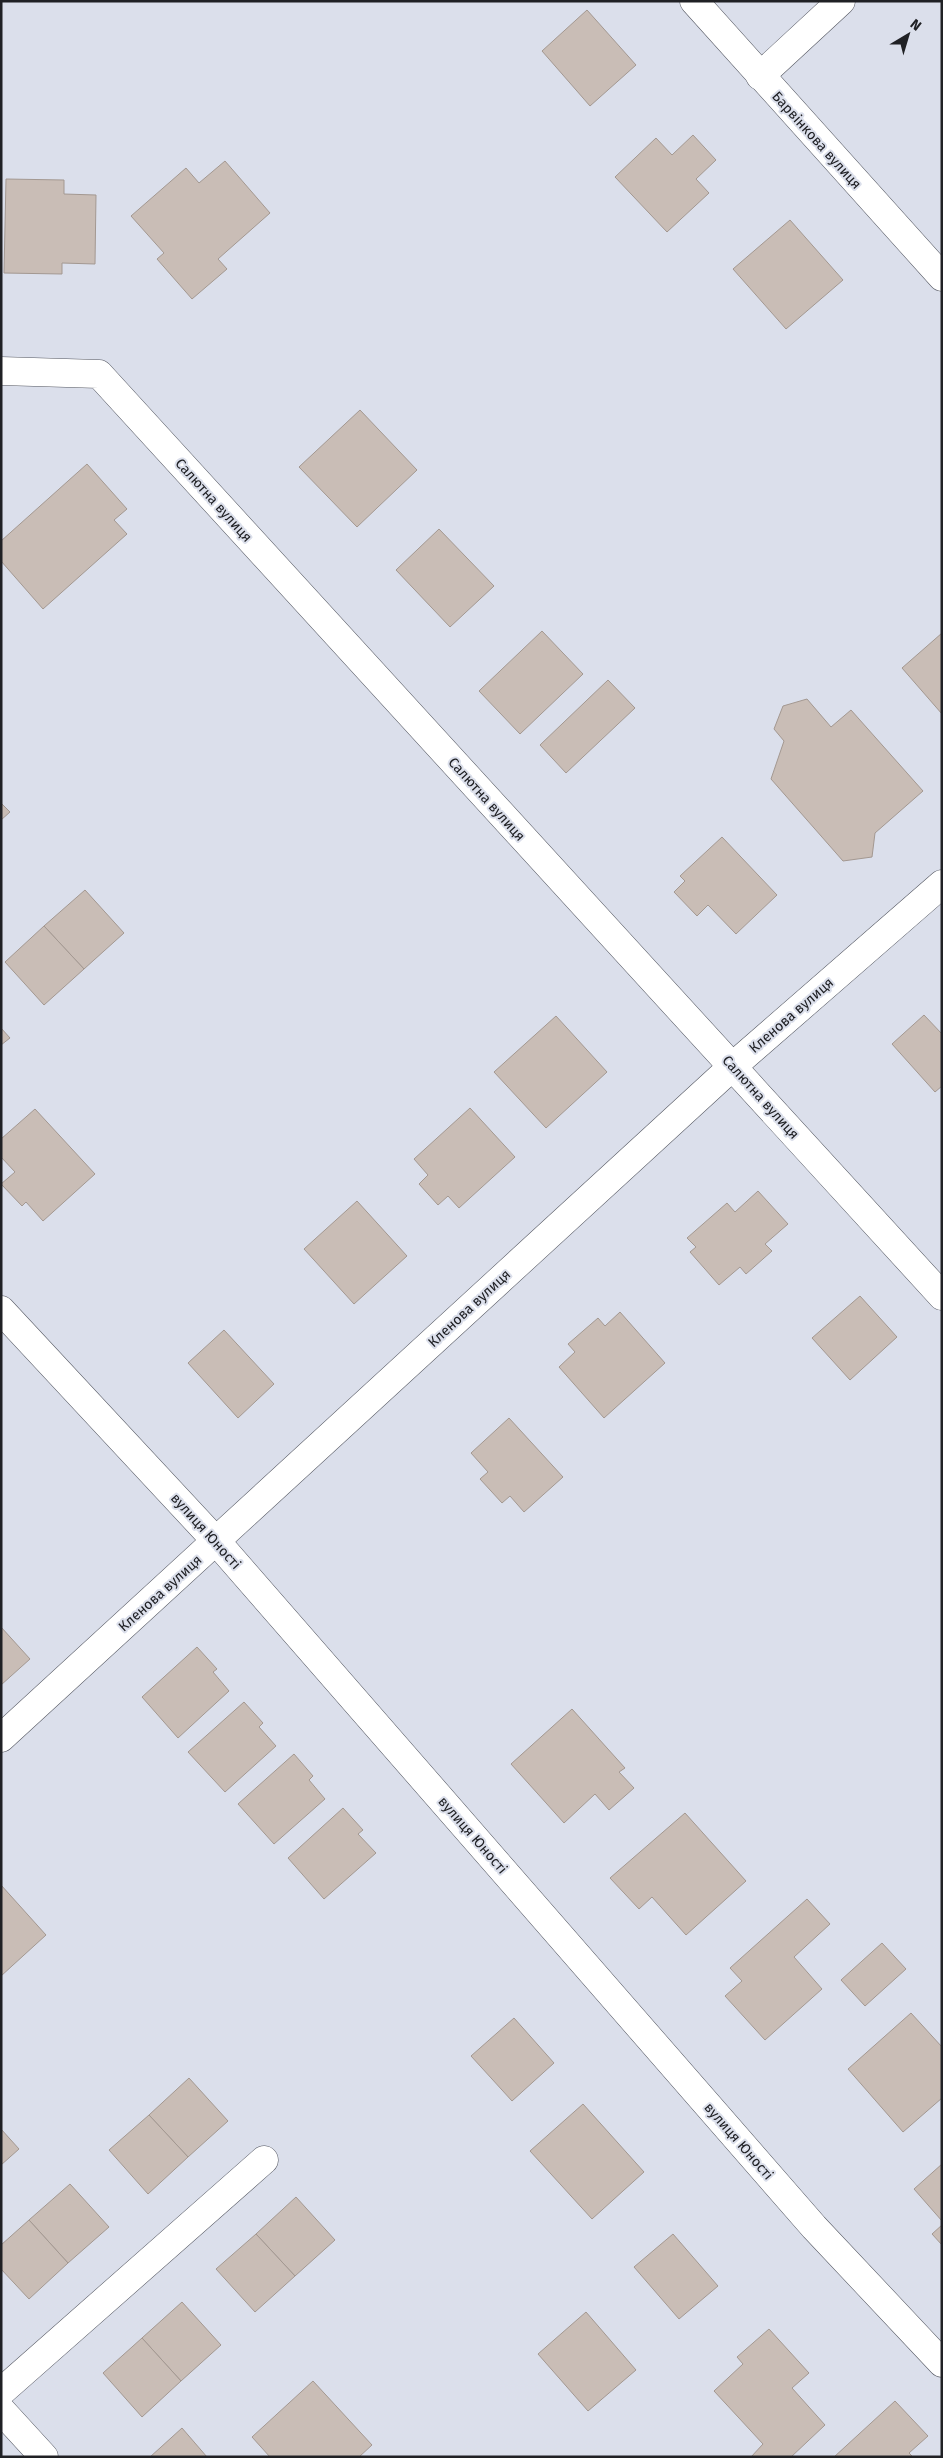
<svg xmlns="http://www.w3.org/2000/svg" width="943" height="2458" viewBox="0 0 943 2458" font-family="'Fira Sans',sans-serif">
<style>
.building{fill:#c9bdb6;stroke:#a39891}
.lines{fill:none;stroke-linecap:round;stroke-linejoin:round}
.minor-casing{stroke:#545761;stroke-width:29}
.minor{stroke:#fff;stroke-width:28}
.labels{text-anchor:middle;stroke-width:4;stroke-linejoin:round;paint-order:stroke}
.street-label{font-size:14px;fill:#202125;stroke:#dbdfeb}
</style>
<rect width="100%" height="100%" fill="#dbdfeb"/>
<g class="building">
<path d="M587,10l49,55 -46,41 -48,-55z"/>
<path d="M693,135l23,25 -20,19 13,14 -42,39 -52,-55 41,-39 16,17z"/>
<path d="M225,161l45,52 -52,46 9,10 -35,30 -35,-40 7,-6 -33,-37 55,-48 13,15z"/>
<path d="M6,179l58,1v14l32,1 -1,69 -33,-1v11l-58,-1z"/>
<path d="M790,220l53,60 -57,49 -53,-60z"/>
<path d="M360,410l57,60 -60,57 -58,-60z"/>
<path d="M87,464l40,45 -13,11 13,14 -84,75 -42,-48v-20z"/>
<path d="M439,529l55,57 -44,41 -54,-57z"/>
<path d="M542,631l41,43 -63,60 -41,-43z"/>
<path d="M942,633v81l-40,-46z"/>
<path d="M608,680l27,28 -69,65 -26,-28z"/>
<path d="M807,699l24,28 20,-17 72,81 -48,42 -3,24 -29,4 -72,-82 13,-38 -10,-12 9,-23z"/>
<path d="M1,803l9,9 -9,8z"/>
<path d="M722,837l55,58 -41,39 -28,-29 -11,11 -23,-24 11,-11 -5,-5z"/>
<path d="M85,890l39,43 -40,36 -40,-43z"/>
<path d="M44,926l40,43 -40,36 -39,-43z"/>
<path d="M924,1015l18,19v52l-7,6 -43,-48z"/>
<path d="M556,1016l51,56 -61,56 -52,-56z"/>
<path d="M1,1028l9,10 -9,7z"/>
<path d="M470,1108l45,49 -56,51 -11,-12 -10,9 -19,-21 9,-9 -14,-16z"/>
<path d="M35,1109l60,65 -52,47 -17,-19 -4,4 -21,-22 14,-12 -14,-15v-18z"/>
<path d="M758,1191l30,33 -23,20 7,7 -26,23 -6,-7 -21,18 -29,-33 6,-5 -9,-9 40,-35 8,9z"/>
<path d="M357,1201l50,55 -53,48 -50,-55z"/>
<path d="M860,1296l37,41 -47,43 -38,-42z"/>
<path d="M620,1312l45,51 -61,55 -45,-51 16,-15 -7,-8 30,-26 7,8z"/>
<path d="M224,1330l50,54 -36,34 -50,-55z"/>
<path d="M509,1418l54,59 -39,35 -14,-16 -8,7 -22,-24 8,-7 -17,-19z"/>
<path d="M1,1627l29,32 -29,26z"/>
<path d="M197,1647l20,22 -4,3 16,19 -51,47 -36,-41z"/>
<path d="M244,1702l19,21 -4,4 17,19 -51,46 -37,-40z"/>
<path d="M572,1709l53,59 -6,4 15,16 -25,22 -14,-16 -31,29 -53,-59z"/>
<path d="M294,1754l19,22 -4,4 16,19 -51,45 -36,-40z"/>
<path d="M343,1808l20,22 -5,4 18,19 -52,46 -36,-41z"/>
<path d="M685,1813l61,68 -60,54 -34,-38 -13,12 -29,-31z"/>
<path d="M1,1885l45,50 -45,41z"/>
<path d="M807,1899l23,25 -36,33 28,32 -57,51 -40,-44 17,-15 -12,-13z"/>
<path d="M882,1943l24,26 -41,37 -24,-26z"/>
<path d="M911,2013l31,34v51l-39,34 -55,-63z"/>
<path d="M514,2018l40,45 -42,38 -41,-45z"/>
<path d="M189,2078l39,43 -40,36 -39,-42z"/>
<path d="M583,2104l61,68 -52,47 -62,-68z"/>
<path d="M149,2115l39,42 -40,37 -39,-44z"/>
<path d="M1,2129l18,20 -18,16z"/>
<path d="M942,2164v57l-28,-32z"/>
<path d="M70,2184l39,43 -41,36 -39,-43z"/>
<path d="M296,2197l39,43 -40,36 -39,-42z"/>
<path d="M29,2220l39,43 -39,36 -28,-30v-24z"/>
<path d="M942,2225v20l-10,-11z"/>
<path d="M256,2234l39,42 -40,36 -39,-43z"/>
<path d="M673,2234l45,52 -39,33 -45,-52z"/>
<path d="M182,2302l39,43 -40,36 -39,-43z"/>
<path d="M586,2312l50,58 -48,41 -50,-57z"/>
<path d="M769,2329l40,44 -17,15 33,37 -34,32h-40l12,-13 -49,-53 29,-27 -6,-7z"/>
<path d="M142,2338l39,43 -39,36 -39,-44z"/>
<path d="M313,2381l59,64 -13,12h-89l-18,-20z"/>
<path d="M895,2401l33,35 -19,17 4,4h-79z"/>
<path d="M182,2428l25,29h-57z"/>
</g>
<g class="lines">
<g class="minor-casing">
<g id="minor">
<path d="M694,1l248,276"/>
<path d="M760,76l81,-75"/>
<path d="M1,371l98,3 843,922"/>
<path d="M1,1310l215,231 598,686 128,136"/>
<path d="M1,1738l732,-672 209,-182"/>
<path d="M1,2392l263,-232"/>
<path d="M1,2410l43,47"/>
</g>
</g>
<use href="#minor" class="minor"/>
</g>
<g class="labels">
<g class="street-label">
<text transform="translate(817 140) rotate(48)" y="5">Барвінкова вулиця</text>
<text transform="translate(214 500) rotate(48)" y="5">Салютна вулиця</text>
<text transform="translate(487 799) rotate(48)" y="5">Салютна вулиця</text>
<text transform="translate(791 1015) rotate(-41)" y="5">Кленова вулиця</text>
<text transform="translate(761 1097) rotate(48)" y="5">Салютна вулиця</text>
<text transform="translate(469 1308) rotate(-43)" y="5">Кленова вулиця</text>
<text transform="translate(206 1531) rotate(48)" y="5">вулиця Юності</text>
<text transform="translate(160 1593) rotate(-42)" y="5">Кленова вулиця</text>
<text transform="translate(473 1835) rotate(49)" y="5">вулиця Юності</text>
<text transform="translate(739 2141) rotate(49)" y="5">вулиця Юності</text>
</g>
</g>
<rect width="943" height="2458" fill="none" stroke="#202125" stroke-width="5"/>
<g transform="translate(908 35) rotate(38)" stroke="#dbdfeb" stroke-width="4" paint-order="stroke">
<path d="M0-4L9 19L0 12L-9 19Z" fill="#202125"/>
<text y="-8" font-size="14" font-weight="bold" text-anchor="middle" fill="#202125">N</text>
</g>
</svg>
